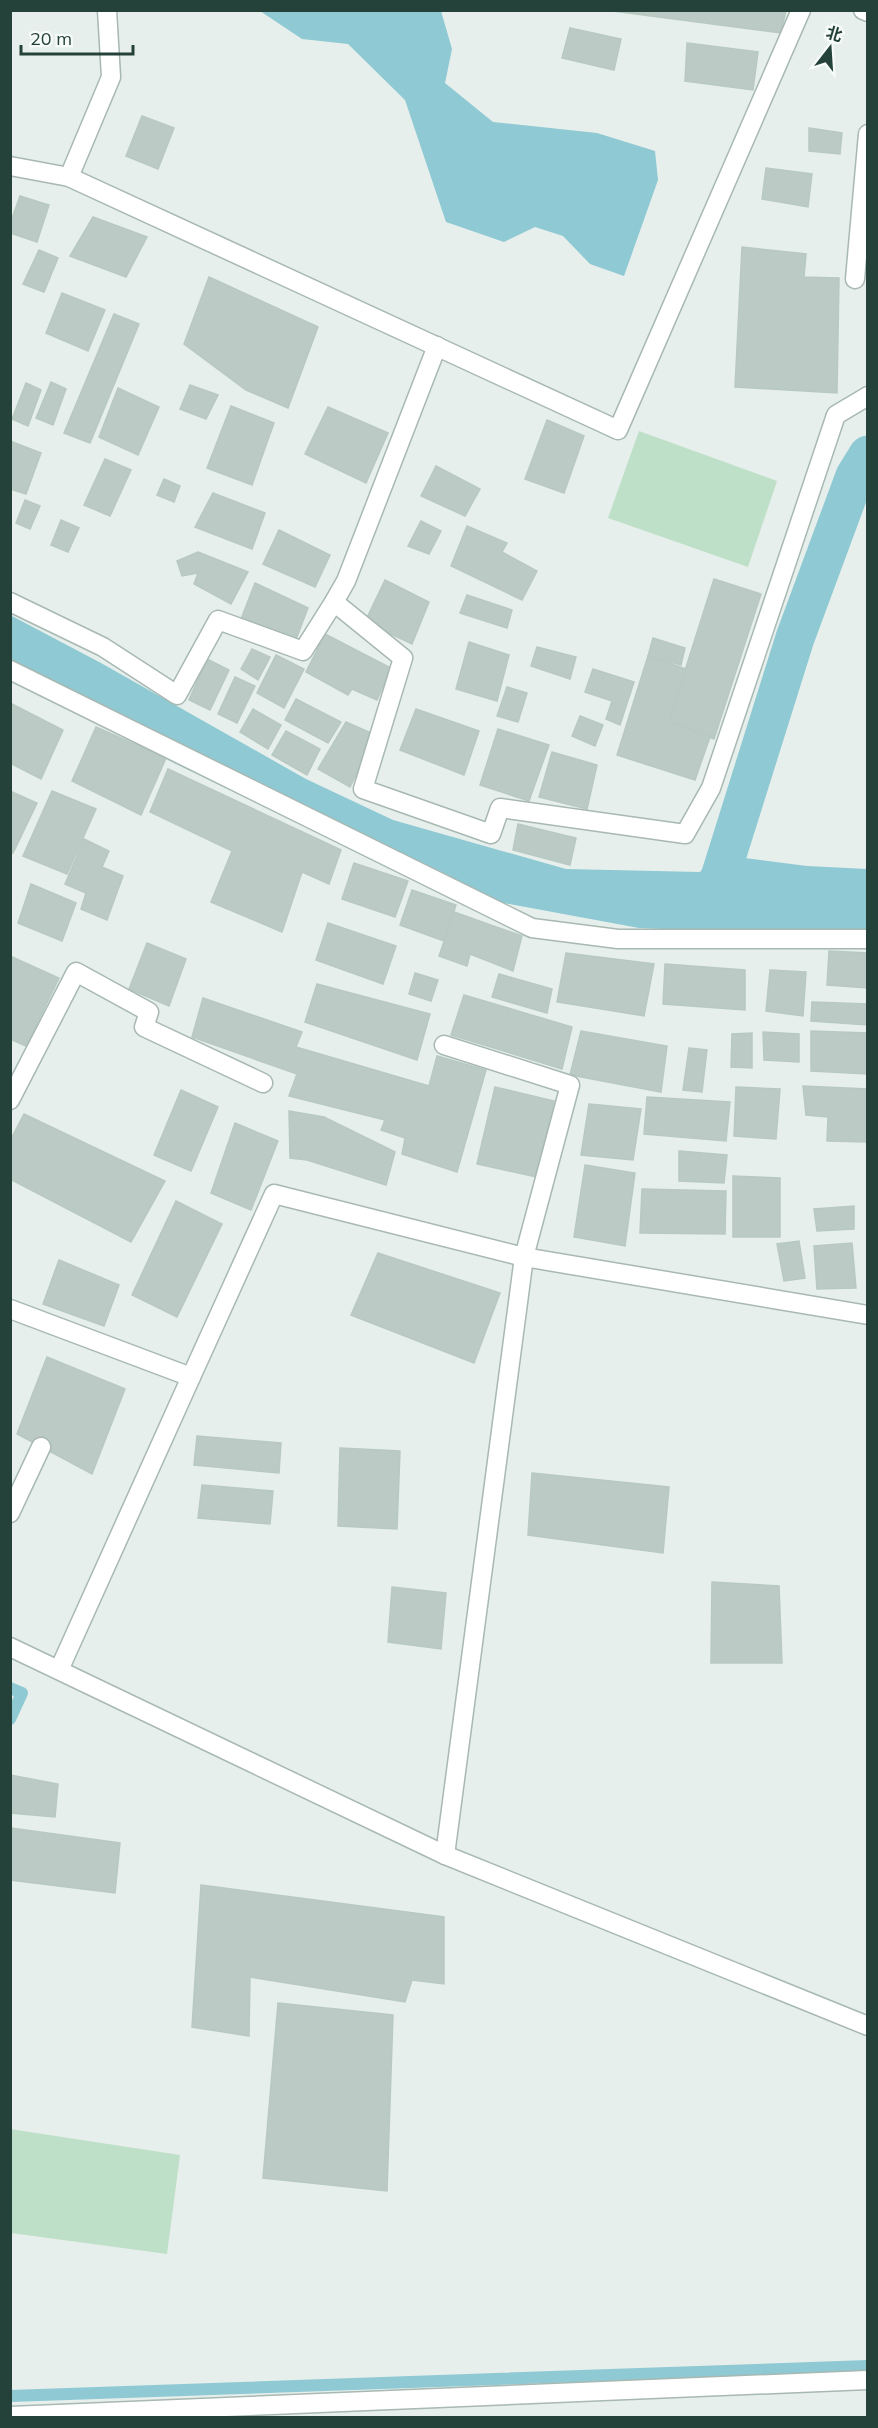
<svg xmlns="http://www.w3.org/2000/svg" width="878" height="2428" viewBox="0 0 878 2428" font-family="Mulish,'Noto Sans SC',sans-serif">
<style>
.green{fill:#bfe0c8}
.water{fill:#8ec9d4}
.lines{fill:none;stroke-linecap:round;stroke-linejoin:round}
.stream{stroke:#8ec9d4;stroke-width:12}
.canal{stroke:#8ec9d4;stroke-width:39}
.building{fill:#bbcac4;stroke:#b8c9c2;stroke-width:1.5}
.minor-casing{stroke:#a8b8b2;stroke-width:21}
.tertiary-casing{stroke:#a8b8b2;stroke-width:21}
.minor{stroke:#fff;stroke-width:18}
.tertiary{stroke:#fff;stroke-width:18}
</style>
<rect width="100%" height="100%" fill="#e6efeb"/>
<g class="green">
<path d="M639,431l138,50 -29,86 -140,-49z"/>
<path d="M10,2129l170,26 -13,99 -156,-21z"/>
</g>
<g class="water">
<path d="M260,11h181l11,38 -7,34 48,39 104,11 58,18 3,29 -34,96 -34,-12 -27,-28 -28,-9 -31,15 -58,-20 -41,-122 -57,-56 -46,-5z"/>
<path d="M10,615l91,48 205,116 87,41 173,49 134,3 14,-18 93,12 60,3v69l-228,-10 -168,-31 -120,-48 -181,-88 -159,-91z"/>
</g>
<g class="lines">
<g class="stream">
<path d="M10,1688l12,5 -12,26"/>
<path d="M10,2396l858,-30"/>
</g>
<path class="canal" d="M715,893l80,-255 60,-162 13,-21"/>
</g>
<g class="building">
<path d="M605,10h181l-5,23z"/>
<path d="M570,28l51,11 -7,31 -52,-12z"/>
<path d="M687,43l71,9 -5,38 -68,-9z"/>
<path d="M142,116l32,12 -16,41 -32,-13z"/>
<path d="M809,128l33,5 -2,21 -31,-3z"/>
<path d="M766,168l46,6 -4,33 -46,-8z"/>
<path d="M20,196l29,9 -12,37 -27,-9v-9z"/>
<path d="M93,217l54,20 -21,40 -56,-21z"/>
<path d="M742,247l64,7 -2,23 35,1 -2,115 -102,-6z"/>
<path d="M39,250l19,8 -14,34 -21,-8z"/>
<path d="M209,277l109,50 -30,81 -42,-18 -62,-46z"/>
<path d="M62,293l43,17 -17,41 -42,-18z"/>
<path d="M114,314l25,10 -49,119 -26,-10z"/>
<path d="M51,382l15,7 -13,36 -17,-7z"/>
<path d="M26,383l15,7 -13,36 -16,-7z"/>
<path d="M190,385l28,10 -12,24 -26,-10z"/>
<path d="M118,388l41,19 -21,48 -39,-18z"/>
<path d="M231,406l43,17 -22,62 -45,-17z"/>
<path d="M328,407l60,26 -22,50 -61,-29z"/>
<path d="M547,420l37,16 -20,57 -39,-14z"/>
<path d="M10,441l31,12 -15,41 -16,-5z"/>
<path d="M105,459l26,11 -21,46 -26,-11z"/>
<path d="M436,466l44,23 -15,27 -44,-20z"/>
<path d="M164,479l16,7 -6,16 -17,-7z"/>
<path d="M213,493l52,20 -13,36 -57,-22z"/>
<path d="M25,500l15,6 -10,23 -14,-6z"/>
<path d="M61,520l18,8 -11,24 -17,-7z"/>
<path d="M421,521l20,10 -12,23 -21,-8z"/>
<path d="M467,526l40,17 -5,9 35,19 -15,29 -71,-34z"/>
<path d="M279,530l51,25 -15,32 -52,-23z"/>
<path d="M198,552l50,20 -17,32 -37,-20 4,-11 -16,3 -5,-15z"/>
<path d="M714,579l47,15 -47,145 -45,-18z"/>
<path d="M385,580l44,22 -17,42 -47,-22z"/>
<path d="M255,583l53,25 -13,34 -54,-23z"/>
<path d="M467,595l45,15 -5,18 -47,-15z"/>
<path d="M325,634l66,34 -14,32 -25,-11 -4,6 -42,-23z"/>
<path d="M653,638l32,10 -4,17 -33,-9z"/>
<path d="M469,642l40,13 -12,46 -41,-12z"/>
<path d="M537,647l39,10 -6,22 -39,-13z"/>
<path d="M252,649l18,8 -12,23 -17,-11z"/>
<path d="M276,655l28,14 -20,39 -27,-15z"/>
<path d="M648,656l38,13 -17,52 41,16 -15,43 -78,-25z"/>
<path d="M207,659l22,11 -19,40 -21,-10z"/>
<path d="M593,669l41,13 -14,43 -14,-6 6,-18 -27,-9z"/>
<path d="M235,677l20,9 -18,37 -19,-9z"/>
<path d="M507,687l20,6 -9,29 -21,-6z"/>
<path d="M296,699l45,23 -13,21 -43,-23z"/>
<path d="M10,703l53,27 -22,49 -31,-16z"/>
<path d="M253,709l28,16 -13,24 -28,-17z"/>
<path d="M416,709l63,22 -15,44 -64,-25z"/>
<path d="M580,716l23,9 -8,21 -23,-10z"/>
<path d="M346,722l30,13 -26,52 -32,-18z"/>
<path d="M96,727l70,31 -25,57 -69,-34z"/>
<path d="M498,729l51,16 -20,56 -49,-16z"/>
<path d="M286,731l34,18 -13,26 -35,-20z"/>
<path d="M552,752l45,13 -10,44 -48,-12z"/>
<path d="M168,769l173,81 -12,34 -27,-12 -20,60 -71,-30 21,-51 -82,-39z"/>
<path d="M10,791l27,12 -24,50 -3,-1z"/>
<path d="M52,791l44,18 -29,65 -44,-18z"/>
<path d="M518,824l58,14 -6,27 -57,-15z"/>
<path d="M84,839l25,12 -7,16 21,9 -16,44 -26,-11 5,-16 -21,-9z"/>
<path d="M354,863l54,18 -13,36 -53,-18z"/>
<path d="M31,884l45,19 -14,38 -44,-18z"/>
<path d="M412,890l44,15 -12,36 -44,-16z"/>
<path d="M454,912l68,24 -9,35 -43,-17 -3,12 -28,-10z"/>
<path d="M328,923l68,23 -13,38 -67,-24z"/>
<path d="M147,943l39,16 -17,47 -40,-17z"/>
<path d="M829,951l39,2v35l-41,-3z"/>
<path d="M566,953l88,11 -10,52 -87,-14z"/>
<path d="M10,956l49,22 -33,68 -16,-7z"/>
<path d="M665,964l80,6v40l-82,-6z"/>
<path d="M770,970l36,2 -3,44 -37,-5z"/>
<path d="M415,973l23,7 -7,21 -22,-7z"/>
<path d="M499,974l53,15 -5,24 -55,-16z"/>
<path d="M317,984l113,30 -13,46 -112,-38z"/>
<path d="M464,995l108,32 -10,42 -111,-34z"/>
<path d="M203,998l99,34 -6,15 133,39 8,-30 49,14 -29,102 -55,-18 3,-16 -24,-8 4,-10 -96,-24 8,-22 -105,-37z"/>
<path d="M812,1002l56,2v21l-57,-4z"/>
<path d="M581,1031l86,15 -6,46 -91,-17z"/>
<path d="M811,1031l57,2v41l-57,-3z"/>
<path d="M763,1032l36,2v28l-35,-2z"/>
<path d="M752,1033v35l-21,-1 1,-33z"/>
<path d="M689,1048l18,2 -5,42 -19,-2z"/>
<path d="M803,1086l65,3v53l-41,-1 1,-24 -22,-2z"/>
<path d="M495,1087l59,14 -17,76 -60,-13z"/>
<path d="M736,1087l44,2 -4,50 -42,-3z"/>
<path d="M181,1090l37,17 -27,64 -37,-16z"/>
<path d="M647,1097l83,5 -4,39 -82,-7z"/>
<path d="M589,1104l52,5 -8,51 -52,-5z"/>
<path d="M289,1111l35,6 71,35 -9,33 -79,-25 -17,-2z"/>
<path d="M24,1114l141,67 -34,61 -121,-63v-38z"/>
<path d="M235,1123l43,18 -27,69 -40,-17z"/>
<path d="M679,1151l48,4 -3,28 -45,-2z"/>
<path d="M585,1165l50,8 -10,73 -51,-9z"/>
<path d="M733,1176l47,2v59h-47z"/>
<path d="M642,1189l84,2 -1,43 -85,-1z"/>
<path d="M176,1201l46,23 -45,93 -45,-22z"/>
<path d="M854,1206v23l-37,2 -3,-22z"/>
<path d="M799,1241l6,37 -21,3 -7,-37z"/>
<path d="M852,1243l4,45 -39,1 -3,-43z"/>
<path d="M378,1253l122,40 -26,70 -123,-48z"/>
<path d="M59,1260l60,25 -15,41 -61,-22z"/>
<path d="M47,1357l78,32 -33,85 -75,-40z"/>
<path d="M197,1436l84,7 -2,30 -85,-8z"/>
<path d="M340,1448l60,3 -3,78 -59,-3z"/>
<path d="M532,1473l137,14 -6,66 -135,-18z"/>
<path d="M202,1485l71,6 -3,33 -72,-6z"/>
<path d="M712,1582l67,4 3,77h-71z"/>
<path d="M392,1587l54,6 -5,56 -53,-7z"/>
<path d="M10,1775l48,9 -3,33 -45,-4z"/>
<path d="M11,1828l109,15 -5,50 -105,-13z"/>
<path d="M201,1885l243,32v67l-32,-4 -7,22 -155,-25 -1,59 -57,-9z"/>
<path d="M278,2003l115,12 -6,176 -124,-13z"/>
</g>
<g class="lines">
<g class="minor-casing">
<g id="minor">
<path d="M863,10l5,2"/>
<path d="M10,166l59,11 549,253 183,-420"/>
<path d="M69,177l42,-100 -4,-67"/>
<path d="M855,279l13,-145"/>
<path d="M437,346l-91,235 -12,21 69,56 -40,131 128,45 9,-26 185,26 26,-46 125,-373 32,-19"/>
<path d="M10,602l93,45 74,48 41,-75 85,31 31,-49"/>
<path d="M10,670l522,258 86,11h250"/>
<path d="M444,1045l126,40 -46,172 -79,598"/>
<path d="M10,1100l66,-128 73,40 -5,15 119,56"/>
<path d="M10,1309l181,68 -132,293"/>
<path d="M191,1377l83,-183 250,63 344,58"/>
<path d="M10,1513l31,-66"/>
<path d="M10,2416l858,-36"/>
</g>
</g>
<g class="tertiary-casing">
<path id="tertiary" d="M10,1647l435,208 423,171"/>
</g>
<use href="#minor" class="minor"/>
<use href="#tertiary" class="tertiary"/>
</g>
<rect width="878" height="2428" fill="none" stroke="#24423a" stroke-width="24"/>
<g transform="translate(830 48) rotate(17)" stroke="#f7fbf9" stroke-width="4.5" paint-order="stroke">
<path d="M0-4.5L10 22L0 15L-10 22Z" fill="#24423a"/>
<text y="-9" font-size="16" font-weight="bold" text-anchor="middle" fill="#24423a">北</text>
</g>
<path d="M21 45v9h112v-9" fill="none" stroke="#24423a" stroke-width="3"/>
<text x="30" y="45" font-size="18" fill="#24423a" stroke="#f7fbf9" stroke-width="4.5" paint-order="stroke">20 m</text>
</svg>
